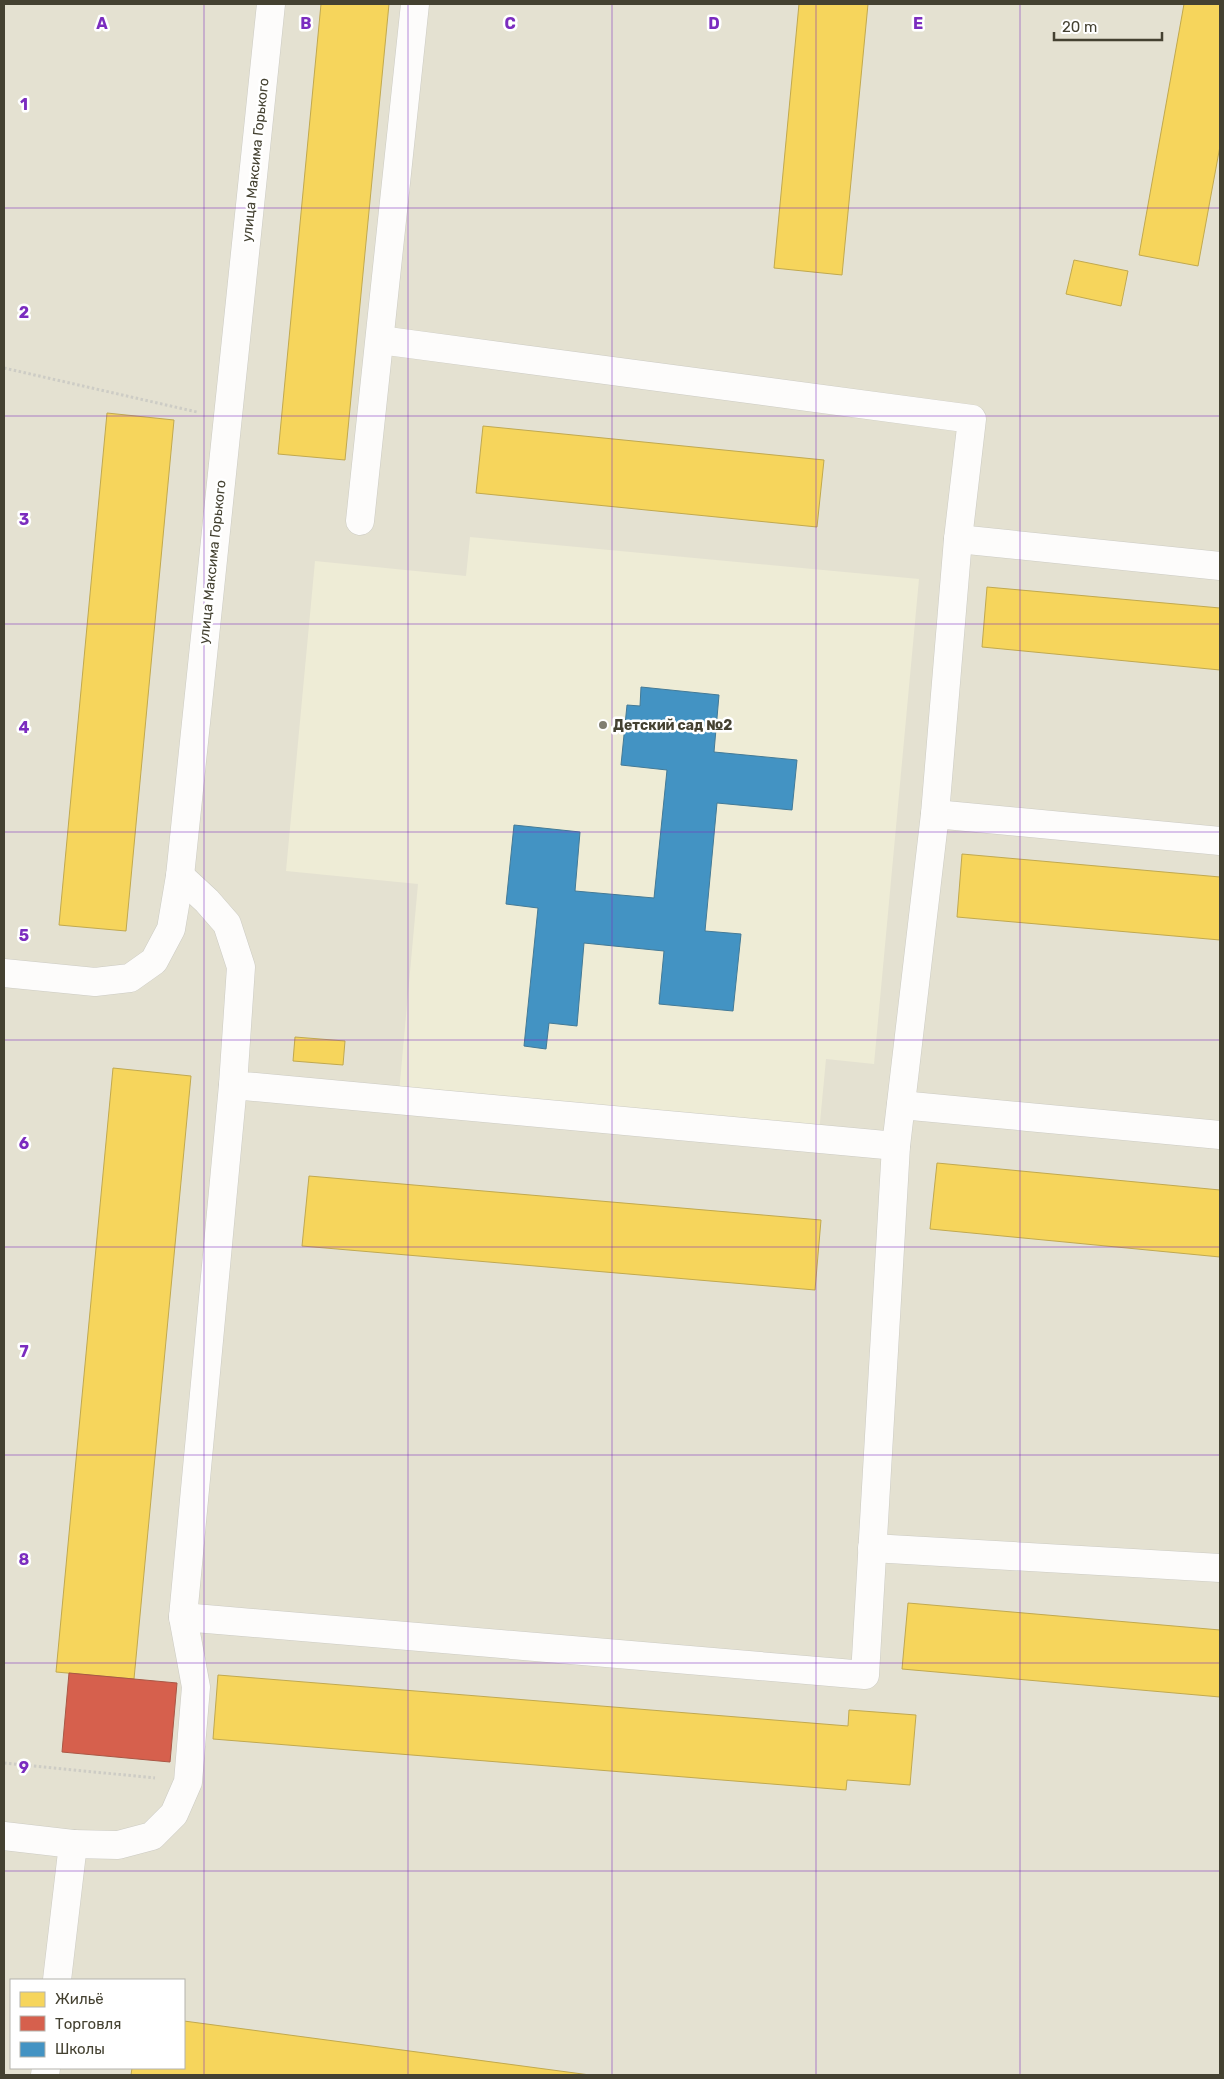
<svg xmlns="http://www.w3.org/2000/svg" width="1224" height="2079" viewBox="0 0 1224 2079" font-family="Rubik,sans-serif">
<style>
.residential{fill:#e4e1d1;fill-rule:evenodd}
.education{fill:#eeecd6}
.homes{fill:#f6d55c;stroke:#c1a94f}
.shops{fill:#d6604d;stroke:#aa5745}
.schools{fill:#4393c3;stroke:#437a97}
.lines{fill:none;stroke-linecap:round;stroke-linejoin:round}
.minor-casing{stroke:#cccbc3;stroke-width:29}
.path{stroke:#cdccc5;stroke-width:3;stroke-dasharray:2.5 2.5;stroke-linecap:butt}
.minor{stroke:#fdfcfb;stroke-width:28}
.grid{fill:none;stroke:#7b2cbf;stroke-width:1;stroke-opacity:0.55}
.poi-dot{fill:#807e70;stroke:#fff;stroke-width:2}
.labels{text-anchor:middle;stroke-width:5;stroke-linejoin:round;paint-order:stroke}
.street-label{font-size:14px;fill:#444131;stroke:#fff}
.poi-label{font-size:14px;font-weight:bold;fill:#444131;stroke:#fff;text-anchor:start}
.grid-label{font-size:16px;text-anchor:middle;font-weight:bold;fill:#7b2cbf;stroke:#fff;stroke-width:5;stroke-linejoin:round;paint-order:stroke}
</style>
<rect width="100%" height="100%" fill="#efeee5"/>
<path class="residential" d="M4,4h1216v2071h-1216zM11,1980h173v88h-173z"/>
<path class="education" d="M470,537l449,42 -45,485 -48,-5 -7,74 -420,-40 19,-209 -132,-13 29,-310 151,15z"/>
<g class="homes">
<path d="M321,4h68l-44,456 -67,-6z"/>
<path d="M799,4h69l-26,271 -68,-7z"/>
<path d="M1184,4h36v142l-22,120 -59,-11z"/>
<path d="M1074,260l54,11 -7,35 -55,-12z"/>
<path d="M107,413l67,7 -48,511 -67,-6z"/>
<path d="M483,426l341,34 -7,67 -341,-34z"/>
<path d="M987,587l233,21v62l-238,-23z"/>
<path d="M962,854l258,23v63l-263,-23z"/>
<path d="M295,1037l50,4 -2,24 -50,-4z"/>
<path d="M113,1068l78,8 -57,603 -78,-7z"/>
<path d="M937,1163l283,27v67l-290,-28z"/>
<path d="M309,1176l512,44 -6,70 -513,-44z"/>
<path d="M908,1603l312,27v67l-318,-28z"/>
<path d="M218,1675l630,51 1,-16 67,5 -6,70 -63,-5 -1,10 -633,-51z"/>
<path d="M184,2021l406,54h-459l1,-7h52z"/>
</g>
<path class="shops" d="M69,1673l108,10 -7,79 -108,-10z"/>
<path class="schools" d="M641,687l78,8 -5,57 83,8 -5,50 -75,-7 -12,128 36,3 -8,77 -74,-7 5,-53 -80,-8 -7,83 -28,-3 -3,26 -22,-3 14,-138 -32,-4 8,-79 66,7 -5,59 79,7 13,-128 -46,-5 6,-60 13,1z"/>
<g class="lines">
<g class="minor-casing">
<g id="minor">
<path d="M360,521l55,-517"/>
<path d="M958,539l262,27"/>
<path d="M935,814l285,27"/>
<path d="M180,876l27,25 20,23 14,43 -8,118 663,61"/>
<path d="M4,973l91,9 35,-4 24,-17 17,-32 9,-53 91,-872"/>
<path d="M233,1085l-50,532 682,58 31,-529 39,-332 23,-275 14,-120 -592,-79"/>
<path d="M901,1105l319,30"/>
<path d="M872,1548l348,20"/>
<path d="M4,1836l69,8 -16,136"/>
<path d="M73,1844l45,1 34,-9 22,-22 14,-32 8,-95 -13,-70"/>
<path d="M45,2075l1,-7"/>
</g>
</g>
<g class="path">
<path d="M4,368l193,44"/>
<path d="M4,1763l151,15"/>
</g>
<use href="#minor" class="minor"/>
</g>
<path class="grid" d="M204,4v2071M408,4v2071M612,4v2071M816,4v2071M1020,4v2071M4,208h1216M4,416h1216M4,624h1216M4,832h1216M4,1040h1216M4,1247h1216M4,1455h1216M4,1663h1216M4,1871h1216"/>
<circle class="poi-dot" cx="603" cy="725" r="5"/>
<g class="labels">
<g class="street-label">
<text transform="translate(255 160) rotate(-84)" y="5">улица Максима Горького</text>
<text transform="translate(212 562) rotate(-84)" y="5">улица Максима Горького</text>
</g>
<g class="poi-label">
<text x="613" y="730">Детский сад №2</text>
</g>
</g>
<g class="grid-label">
<text x="102" y="29">A</text>
<text x="306" y="29">B</text>
<text x="510" y="29">C</text>
<text x="714" y="29">D</text>
<text x="918" y="29">E</text>
<text x="24" y="110">1</text>
<text x="24" y="318">2</text>
<text x="24" y="525">3</text>
<text x="24" y="733">4</text>
<text x="24" y="941">5</text>
<text x="24" y="1149">6</text>
<text x="24" y="1357">7</text>
<text x="24" y="1565">8</text>
<text x="24" y="1773">9</text>
</g>
<rect width="1224" height="2079" fill="none" stroke="#444131" stroke-width="10"/>
<rect x="10" y="1979" width="175" height="90" fill="#ffffff" stroke="#b4b3ad"/>
<rect x="20" y="1992" width="25" height="15" fill="#f6d55c" stroke="#b4b3ad"/>
<text x="55" y="2004" font-size="15" fill="#444131">Жильё</text>
<rect x="20" y="2016" width="25" height="15" fill="#d6604d" stroke="#b4b3ad"/>
<text x="55" y="2029" font-size="15" fill="#444131">Торговля</text>
<rect x="20" y="2042" width="25" height="15" fill="#4393c3" stroke="#b4b3ad"/>
<text x="55" y="2054" font-size="15" fill="#444131">Школы</text>
<path d="M1054 32v8h108v-8" fill="none" stroke="#444131" stroke-width="2.5"/>
<text x="1062" y="32" font-size="15" fill="#444131" stroke="#ffffff" stroke-width="4" paint-order="stroke">20 m</text>
</svg>
